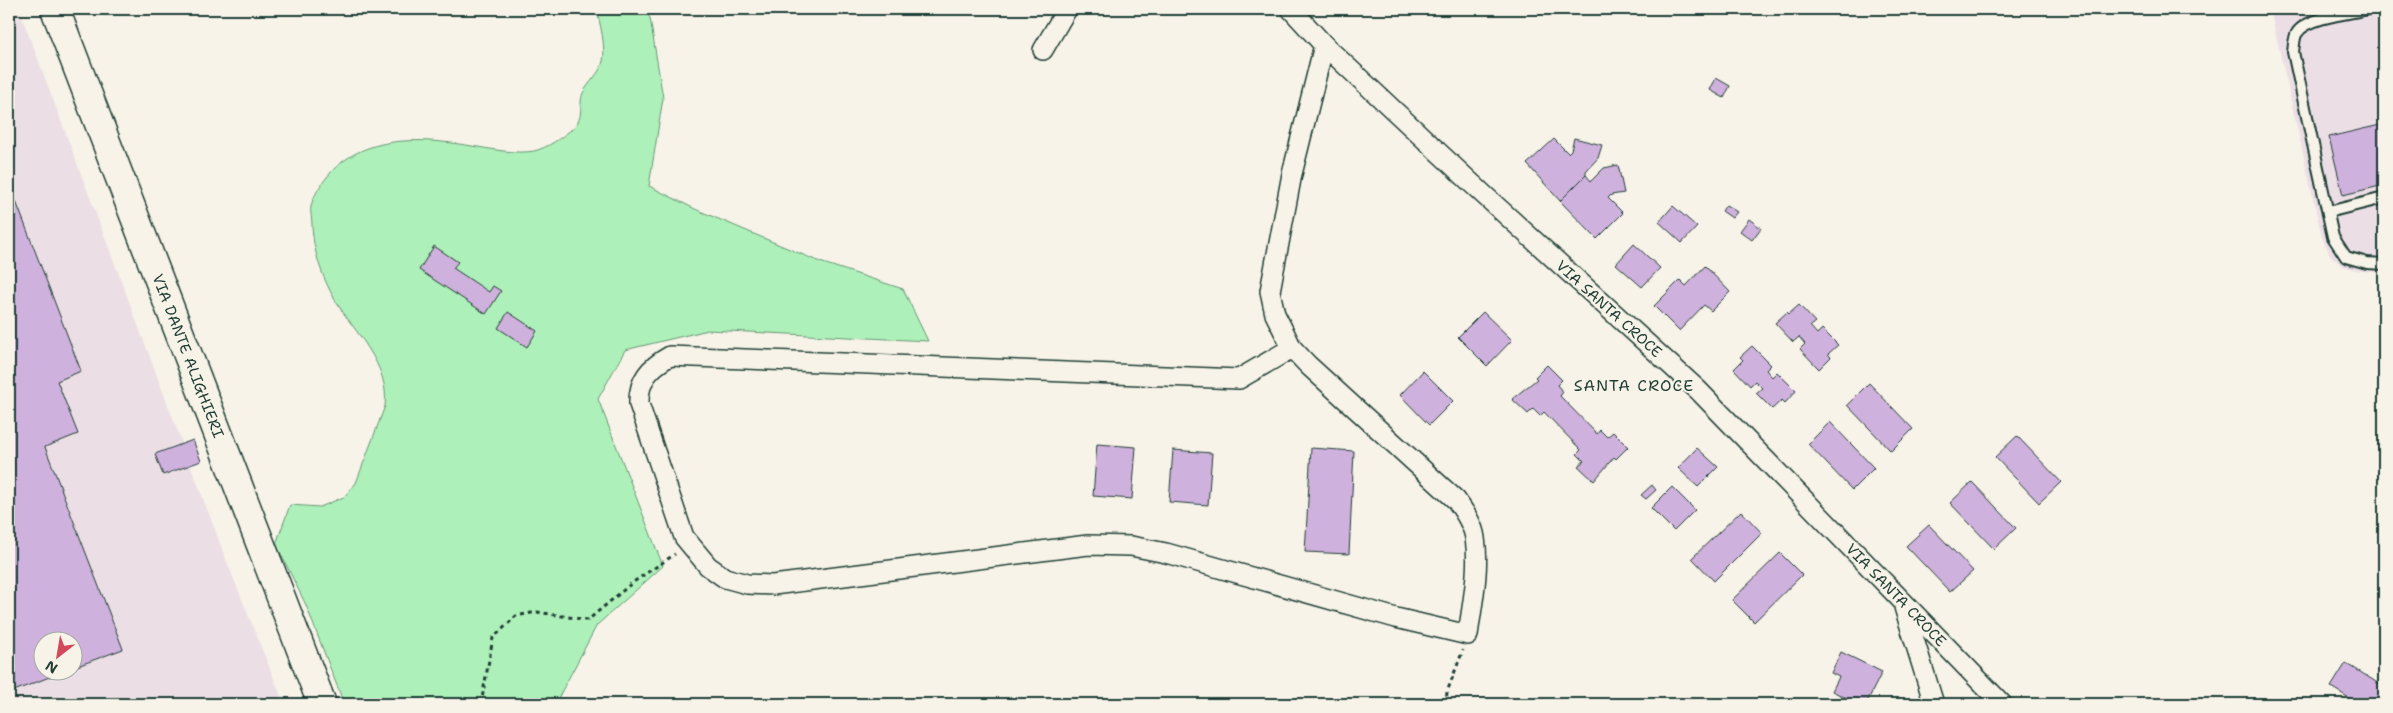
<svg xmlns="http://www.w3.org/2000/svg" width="2393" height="713" viewBox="0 0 2393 713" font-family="'Shantell Sans',sans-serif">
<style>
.built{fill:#ebdfe5;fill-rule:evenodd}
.green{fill:#aef0b9;stroke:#669676}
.building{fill:#cfb1dd;stroke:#1f3d34}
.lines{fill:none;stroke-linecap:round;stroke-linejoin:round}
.lane-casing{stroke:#1f3d34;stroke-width:14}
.street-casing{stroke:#1f3d34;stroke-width:22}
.secondary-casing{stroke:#1f3d34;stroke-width:31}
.path{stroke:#1f3d34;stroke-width:3;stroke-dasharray:4 4;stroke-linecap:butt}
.lane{stroke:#f7f3e8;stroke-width:10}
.street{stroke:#f7f3e8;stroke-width:19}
.secondary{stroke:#f7f3e8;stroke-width:28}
.labels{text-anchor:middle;stroke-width:4;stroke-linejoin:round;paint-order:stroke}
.street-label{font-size:15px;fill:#1f3d34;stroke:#f7f3e8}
.neighbourhood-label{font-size:16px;letter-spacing:1px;fill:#1f3d34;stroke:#f7f3e8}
</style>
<rect width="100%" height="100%" fill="#f7f3e8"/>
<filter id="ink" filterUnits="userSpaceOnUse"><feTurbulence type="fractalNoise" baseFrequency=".02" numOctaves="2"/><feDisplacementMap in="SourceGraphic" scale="10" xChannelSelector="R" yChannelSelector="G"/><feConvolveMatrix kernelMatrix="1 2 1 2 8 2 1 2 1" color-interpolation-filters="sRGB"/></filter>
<g filter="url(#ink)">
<g class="built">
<path d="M9,9h10l208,553 57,142h-275zM42,640h30v30h-30z"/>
<path d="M2270,9h114v264l-24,-2 -18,-5 -12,-11 -8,-18z"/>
</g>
<path class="green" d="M596,9h49l5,9 13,80 -14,88 46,23 125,53 83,27 25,52 -220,-11 -83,20 -27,49 65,167 -66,59 -42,79h-211l-38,-99 -30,-61 14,-39 30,2 24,-10 12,-14 29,-77c5,-41 -30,-73 -50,-106 -13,-23 -22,-49 -23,-75 0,-6 -2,-13 -1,-19 3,-13 15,-29 24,-38 38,-36 96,-29 143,-21 18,3 38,7 56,4 13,-3 29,-14 39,-23 12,-11 5,-23 10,-35 5,-10 18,-21 20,-32 3,-13 -3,-40 -7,-52z"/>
<g class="building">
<path d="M1716,78l14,8 -6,12 -14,-8z"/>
<path d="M2384,124v61l-41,10 -14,-58z"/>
<path d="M1574,138l28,7 -4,13 -12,13v4l-26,26 -33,-37 27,-25 14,14 3,-3z"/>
<path d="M1618,165l6,28 -13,2 -3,3 15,15 -26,26 -37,-38 26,-26 5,6 13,-13z"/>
<path d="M9,183l72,188 -24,10 21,53 -33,13 78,202 -51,19v-28h-30v30h25l-58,23z"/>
<path d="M1726,205l11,7 -5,6 -10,-7z"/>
<path d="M1673,206l24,21 -15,16 -23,-21z"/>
<path d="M1749,219l12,9 -9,12 -12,-9z"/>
<path d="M1634,244l26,24 -18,19 -26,-23z"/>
<path d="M434,246l24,16 -5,6 36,24 4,-6 8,5 -15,23 -67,-44z"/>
<path d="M1705,266l25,26 -19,19 -7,-6 -25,26 -25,-25 26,-26 6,6z"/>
<path d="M1799,305l16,17 -5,4 7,8 5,-5 16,16 -10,9 3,3 -12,12 -19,-20 5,-5 -6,-7 -6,5 -18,-19 12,-11 2,2z"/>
<path d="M508,312l29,19 -10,16 -29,-19z"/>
<path d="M1483,312l29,28 -25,26 -29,-29z"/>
<path d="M1752,346l19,19 -5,5 6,7 5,-5 19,19 -11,12 -3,-3 -10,9 -16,-16 6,-5 -7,-7 -5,5 -16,-17 9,-9 -3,-3z"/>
<path d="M1547,365l15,15 -5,5 6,7 -3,4 37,38 3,-4 7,7 6,-5 15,15 -12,12 -2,-2 -20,24 -16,-15 6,-5 -7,-7 4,-4 -37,-38 -4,4 -7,-7 -5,5 -16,-15 25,-20 -2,-2z"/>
<path d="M1423,371l30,30 -24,24 -29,-30z"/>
<path d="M1869,383l44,46 -22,22 -44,-46z"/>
<path d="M1830,422l44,46 -22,22 -44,-46z"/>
<path d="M2017,436l44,46 -22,21 -44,-46z"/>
<path d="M193,440l8,21 -38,14 -8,-21z"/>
<path d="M1097,444l39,3 -4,52 -39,-3z"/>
<path d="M1311,448l43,3 -5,103 -44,-2z"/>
<path d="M1697,448l21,19 -20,20 -20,-19z"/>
<path d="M1173,450l39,3 -4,52 -39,-3z"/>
<path d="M1972,482l44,46 -22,21 -44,-46z"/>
<path d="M1652,485l4,5 -10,9 -5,-4z"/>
<path d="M1672,487l23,23 -21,21 -23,-23z"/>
<path d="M1741,511l21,22 -48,48 -22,-23z"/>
<path d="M1929,525l44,46 -23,21 -44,-46z"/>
<path d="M1780,553l22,22 -48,47 -22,-22z"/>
<path d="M1841,652l41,20 -16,32h-7l-27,-13 7,-14 -8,-4z"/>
<path d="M2346,663l38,24v17h-25l-28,-17z"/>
</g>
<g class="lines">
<g class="lane-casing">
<g id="lane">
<path d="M2369,9c-18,4 -62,8 -72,24 -3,4 -3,13 -4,19l40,185 13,20 21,6 17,1"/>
<path d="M2328,212l56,-14"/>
</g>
</g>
<g class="street-casing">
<g id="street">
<path d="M1291,9l33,36 158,148 216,197 304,314"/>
<path d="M1043,50l24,-41"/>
<path d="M1292,348l-53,31 -569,-23c-20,11 -32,24 -31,48l45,133 24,29 17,12 22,6 26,1 315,-40 43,1 35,7 230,65 72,17c4,-30 12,-66 7,-97 -2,-14 -11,-27 -19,-38l-148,-135 -16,-17 -17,-34 -5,-23 22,-117 32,-129"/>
<path d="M1904,607l30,97"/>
</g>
</g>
<g class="secondary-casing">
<path id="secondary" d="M55,9l267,695"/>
</g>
<g class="path">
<path d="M481,704l12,-66 23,-22 21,-4 51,8 44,-37 43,-29"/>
<path d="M1446,704l1,-12 16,-42"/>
</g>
<use href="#lane" class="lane"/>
<use href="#street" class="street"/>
<use href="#secondary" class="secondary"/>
</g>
</g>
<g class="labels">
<g class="street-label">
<text transform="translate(1609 309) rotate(42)" y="5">VIA SANTA CROCE</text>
<text transform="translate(188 356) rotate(69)" y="5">VIA DANTE ALIGHIERI</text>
<text transform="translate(1896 595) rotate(46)" y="5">VIA SANTA CROCE</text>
</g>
<g class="neighbourhood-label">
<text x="1634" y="391">SANTA CROCE</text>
</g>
</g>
<rect width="2393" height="713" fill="none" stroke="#f7f3e8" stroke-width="30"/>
<rect x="15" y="15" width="2363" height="683" fill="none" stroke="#1f3d34" stroke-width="2" filter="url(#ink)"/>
<g transform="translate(58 656) rotate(211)"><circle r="24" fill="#f7f3e8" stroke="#a1aaa0"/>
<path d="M0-4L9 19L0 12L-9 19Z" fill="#d1495b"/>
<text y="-8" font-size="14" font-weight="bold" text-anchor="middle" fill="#1f3d34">N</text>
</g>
</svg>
